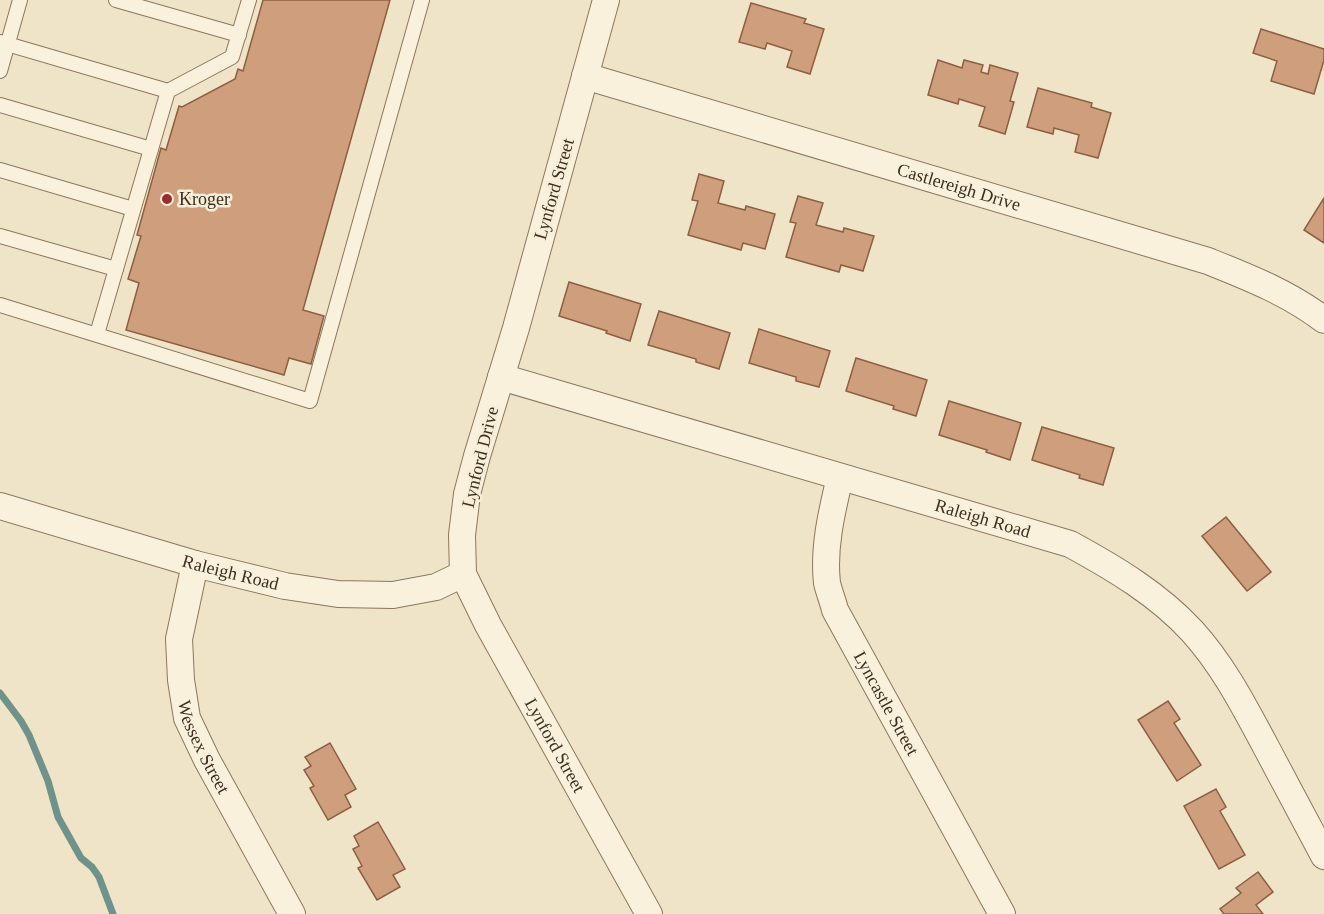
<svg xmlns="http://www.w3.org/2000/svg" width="1324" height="914" viewBox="0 0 1324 914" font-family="Georgia,serif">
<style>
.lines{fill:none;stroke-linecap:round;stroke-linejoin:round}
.stream{stroke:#6f938a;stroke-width:7}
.building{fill:#cf9f7d;stroke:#8d5f41;stroke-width:1.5}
.service-casing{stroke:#8d765c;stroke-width:16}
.minor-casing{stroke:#8d765c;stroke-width:28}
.service{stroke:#faf1dc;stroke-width:14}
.minor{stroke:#faf1dc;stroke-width:26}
.poi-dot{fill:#9e2a2b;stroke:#f7eed8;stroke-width:2}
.labels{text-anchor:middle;stroke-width:5;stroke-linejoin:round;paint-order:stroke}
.street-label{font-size:18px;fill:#3d2e20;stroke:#f7eed8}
.poi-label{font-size:18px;fill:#3d2e20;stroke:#f7eed8;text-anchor:start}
</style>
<rect width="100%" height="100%" fill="#f0e4c8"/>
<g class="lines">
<path class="stream" d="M0,693l21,28 8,14 19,46 10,36 23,41 11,9 7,10 14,37"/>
</g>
<g class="building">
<path d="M263,0h127l-87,310 21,6 -13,48 -22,-6 -5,17 -158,-45 13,-47 -11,-4 13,-43 -4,-1 24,-87 5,2 13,-44 3,1 53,-28 3,-10 5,2z"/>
<path d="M751,3l55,16 -2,4 20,6 -14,45 -23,-7 5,-16 -25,-8 -2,6 -26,-7z"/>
<path d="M1261,29l63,20v11l-10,34 -43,-13 6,-20 -24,-8z"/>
<path d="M938,60l24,8 2,-8 19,5 -2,7 7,2 2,-9 28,8 -8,28 4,1 -9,32 -26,-8 6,-19 -26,-8 -1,5 -30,-9z"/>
<path d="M1038,88l54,15 -1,4 20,6 -13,45 -23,-6 4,-17 -25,-7 -1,6 -26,-7z"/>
<path d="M699,174l25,7 -6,22 27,7 1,-4 29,8 -10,35 -22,-6 -2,7 -53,-15 10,-34 -6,-1z"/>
<path d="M798,196l25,7 -7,22 27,7 1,-4 30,8 -11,35 -22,-6 -2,7 -53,-15 10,-34 -6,-1z"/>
<path d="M1324,198v45l-20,-13z"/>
<path d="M569,282l72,22 -11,37 -24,-8 1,-2 -48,-15z"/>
<path d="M659,311l71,22 -11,36 -23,-7v-3l-48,-14z"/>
<path d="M759,329l71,22 -11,36 -23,-6v-4l-47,-14z"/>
<path d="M856,358l71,22 -11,36 -23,-7 1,-3 -48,-15z"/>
<path d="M949,401l72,22 -11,37 -24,-8 1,-2 -48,-15z"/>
<path d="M1042,427l72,21 -11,37 -24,-7 1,-3 -48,-15z"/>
<path d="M1226,517l45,55 -24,19 -45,-55z"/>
<path d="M1168,701l12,18 -6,4 27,42 -24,16 -39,-61z"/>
<path d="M330,743l26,46 -11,6 6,12 -23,13 -18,-32 4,-2 -10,-16 7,-4 -6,-9z"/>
<path d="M1216,789l10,18 -6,4 25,44 -26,14 -35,-63z"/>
<path d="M378,822l27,47 -12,6 7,12 -23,13 -19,-32 4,-2 -9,-17 6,-3 -5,-10z"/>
<path d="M1258,872l15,20 -17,13 7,9h-39l-4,-5 21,-16 -5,-5z"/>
</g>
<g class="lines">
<g class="service-casing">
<g id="service">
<path d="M116,0l123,35"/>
<path d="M0,42l168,49"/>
<path d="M0,71l20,-71"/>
<path d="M0,105l151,44"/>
<path d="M0,170l133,39"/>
<path d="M0,236l116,33"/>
<path d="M0,305l310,96 112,-401"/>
<path d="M97,334l71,-243 64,-34 17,-57"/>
</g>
</g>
<g class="minor-casing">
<g id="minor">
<path id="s1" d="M606,0l-90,328 -39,128 -10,38 -5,41 1,39 25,51 161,289"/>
<path id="s2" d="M585,76l623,185c40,16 81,32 116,59"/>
<path id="s3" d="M501,377l569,167c44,24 88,50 122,87 31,34 52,75 74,116 19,36 39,73 58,109"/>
<path id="s4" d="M840,477c-8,34 -17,70 -13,106 2,9 6,18 8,27l167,304"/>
<path id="s5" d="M0,506l195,58 90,22 53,8 55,1 43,-8 27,-13"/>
<path id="s6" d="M195,564l-16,75 2,41 6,38 20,42 85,154"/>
</g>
</g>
<use href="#service" class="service"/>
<use href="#minor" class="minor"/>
</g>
<circle class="poi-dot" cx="167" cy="199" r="6"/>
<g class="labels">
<g class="street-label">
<text dy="6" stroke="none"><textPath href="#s2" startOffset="390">Castlereigh Drive</textPath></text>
<text transform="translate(554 189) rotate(-74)" y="6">Lynford Street</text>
<text transform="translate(480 457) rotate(-76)" y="6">Lynford Drive</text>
<text dy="6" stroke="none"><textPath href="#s3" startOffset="502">Raleigh Road</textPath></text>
<text dy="6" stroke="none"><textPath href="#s5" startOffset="240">Raleigh Road</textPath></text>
<text dy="6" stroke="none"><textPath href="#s4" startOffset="242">Lyncastle Street</textPath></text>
<text dy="6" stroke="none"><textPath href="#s1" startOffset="788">Lynford Street</textPath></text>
<text dy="6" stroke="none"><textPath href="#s6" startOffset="189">Wessex Street</textPath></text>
</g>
<g class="poi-label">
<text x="179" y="205">Kroger</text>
</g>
</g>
</svg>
